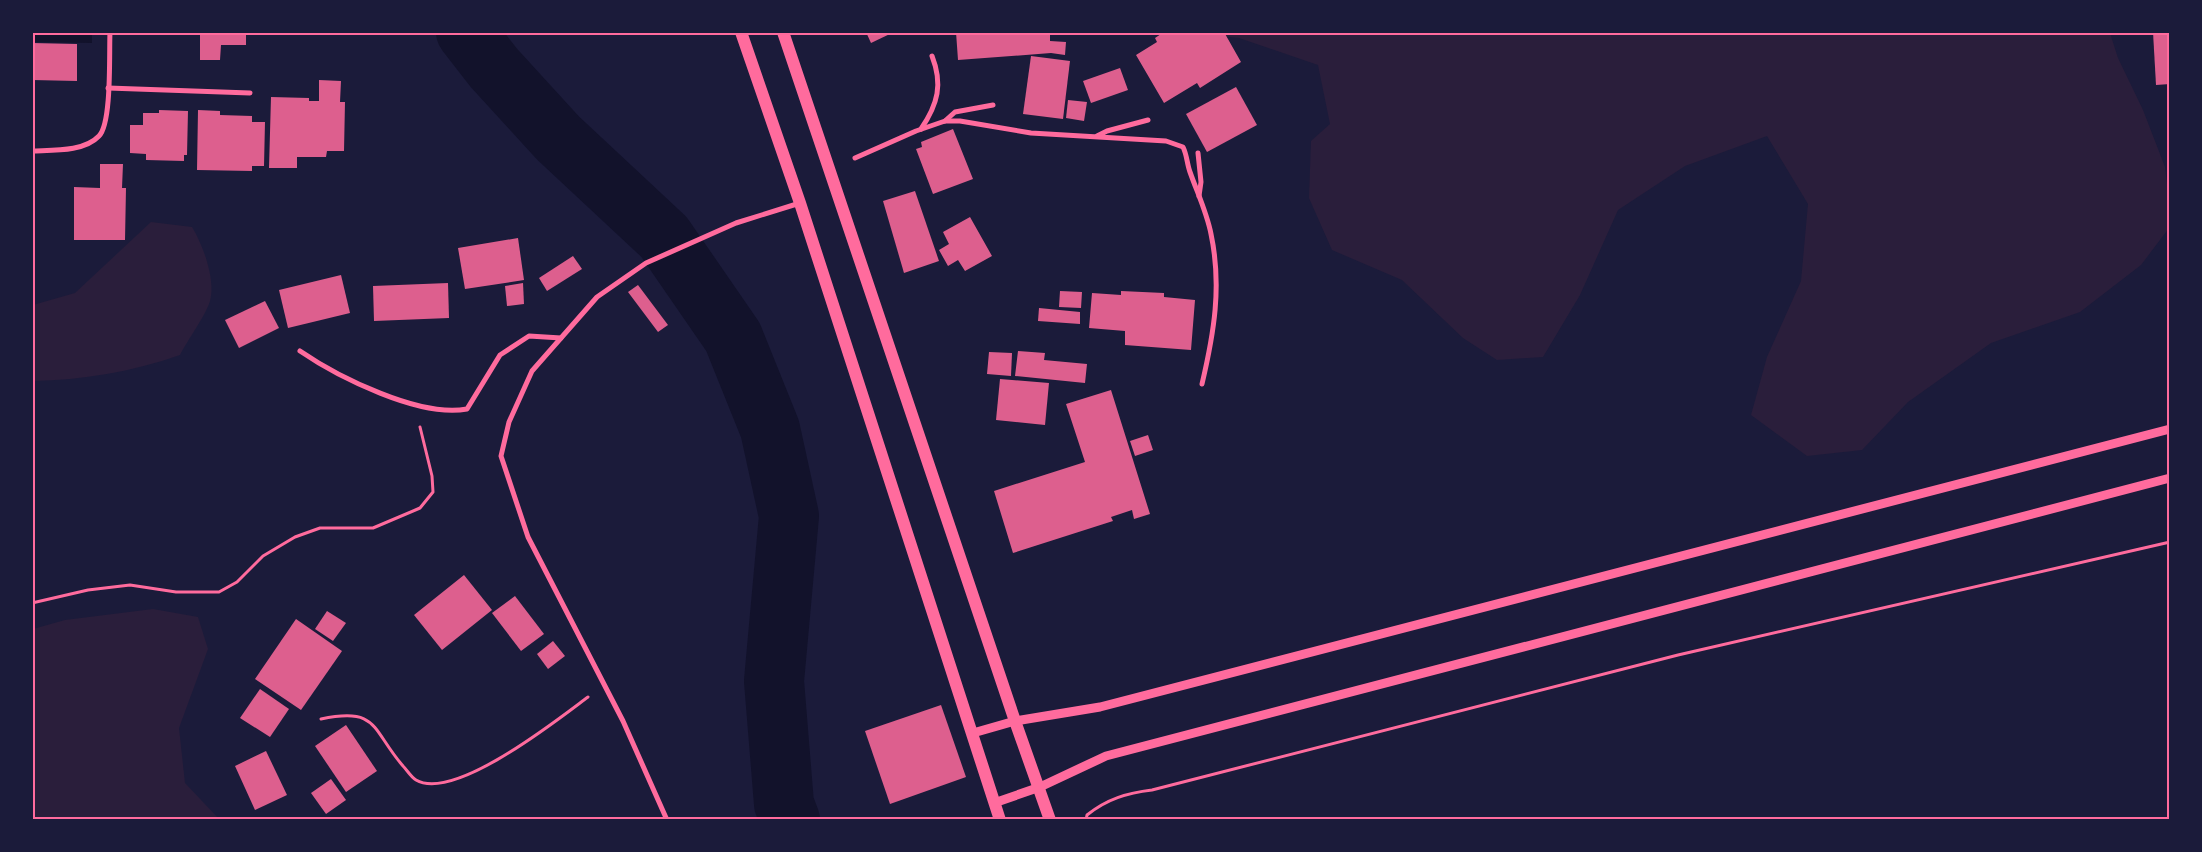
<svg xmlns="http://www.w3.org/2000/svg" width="2202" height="852" viewBox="0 0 2202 852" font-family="Ubuntu,sans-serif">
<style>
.green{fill:#2a1e3b}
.water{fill:#12122b}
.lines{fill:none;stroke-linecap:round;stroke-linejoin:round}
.river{stroke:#12122b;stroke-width:60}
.building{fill:#dd5f8e}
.path{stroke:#ff6b9d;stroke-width:3}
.minor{stroke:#ff6b9d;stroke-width:5}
.tertiary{stroke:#ff6b9d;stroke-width:9}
.primary{stroke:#ff6b9d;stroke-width:12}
.neatline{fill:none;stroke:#ff6b9d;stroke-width:2}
</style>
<rect width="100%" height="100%" fill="#1b1b3a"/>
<g class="green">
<path d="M1195,33h915l8,25 25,52 22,57 4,33v28l-28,37 -61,47 -89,31 -83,59 -46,48 -55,6 -56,-41 16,-58 34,-76 7,-77 -41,-68 -82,30 -67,44 -38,85 -37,62 -46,3 -34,-22 -61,-58 -70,-30 -23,-52 2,-57 19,-17 -12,-59 -79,-27z"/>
<path d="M151,222l41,5c11,18 24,53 18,74 -4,14 -23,40 -30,54 -48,17 -98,25 -147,26v-76l42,-12z"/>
<path d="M153,609l45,8 10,32 -29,79 6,55 34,36h-186v-190l32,-9z"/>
</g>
<path class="water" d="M33,32l59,1v10l-59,-1z"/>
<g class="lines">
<path class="river" d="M466,32l28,36 64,70 106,99 69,100 37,92 19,87 -15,165 10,123 6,16"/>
</g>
<g class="building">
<path d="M200,32h46v13h-25l-1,15h-20z"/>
<path d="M866,32h28l-23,11z"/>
<path d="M956,32h94v9l16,1 -1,13 -14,-2 -93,7z"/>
<path d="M1164,32h60l17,30 -41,26 -3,-5 -33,20 -28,-48 21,-13 -2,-4z"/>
<path d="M2153,32h17v52l-14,1z"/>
<path d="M32,43l45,1v37l-45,-1z"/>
<path d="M1031,56l39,5 -7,58 -40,-5z"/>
<path d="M1120,68l8,22 -37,13 -8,-22z"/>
<path d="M319,80l22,1 -1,21h5l-1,49h-17l-1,6h-29v11h-28l2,-71 38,1v3h10z"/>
<path d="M1236,87l21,38 -50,27 -21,-38z"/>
<path d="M1068,100l19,2 -3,19 -18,-3z"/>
<path d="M159,110l29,1 -1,44h-3v6l-38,-1v-6l-16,-1v-28h13v-12h16z"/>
<path d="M198,110l22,1v4l32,1v6h13l-1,44h-12v5l-55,-1z"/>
<path d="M953,129l20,50 -40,15 -17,-45 6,-2 -1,-5z"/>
<path d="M100,164h23l-1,24h4l-1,52h-51v-53l26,1z"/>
<path d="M915,191l24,70 -35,12 -21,-72z"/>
<path d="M970,217l22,39 -27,15 -7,-11 -10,6 -9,-16 10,-6 -6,-12z"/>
<path d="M518,238l6,42 -59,9 -7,-41z"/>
<path d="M573,256l9,13 -35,22 -8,-13z"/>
<path d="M341,275l9,38 -62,15 -9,-38z"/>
<path d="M448,283l1,35 -75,3 -1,-35z"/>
<path d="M523,283l1,21 -17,2 -2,-20z"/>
<path d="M638,285l30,40 -10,7 -30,-40z"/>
<path d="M1060,291l22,1 -1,16 -22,-1z"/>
<path d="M1121,291l43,2v4l31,3 -4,50 -66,-5v-14l-36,-3 3,-35 29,2z"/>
<path d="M265,301l14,27 -40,20 -14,-28z"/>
<path d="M1039,308l41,4v12l-42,-3z"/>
<path d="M1018,351l27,2 -1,7 43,4 -2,19 -70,-7z"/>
<path d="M989,352l23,1 -1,23 -24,-2z"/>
<path d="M1000,379l49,4 -4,42 -49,-5z"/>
<path d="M1111,390l39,124 -16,5 -2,-9 -21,7 2,4 -100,32 -19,-62 91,-29 -19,-58z"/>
<path d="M1148,435l5,15 -18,6 -5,-15z"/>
<path d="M464,575l28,35 -50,40 -28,-35z"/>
<path d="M515,596l29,38 -23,17 -29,-38z"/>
<path d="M327,611l19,12 -13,18 -18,-12z"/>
<path d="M296,619l46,32 -41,59 -46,-31z"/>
<path d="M553,641l12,15 -17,13 -11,-15z"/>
<path d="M260,689l29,20 -19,28 -30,-19z"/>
<path d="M941,705l25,72 -76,27 -25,-73z"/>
<path d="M346,725l31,46 -31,21 -31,-46z"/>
<path d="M266,751l21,44 -32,15 -20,-44z"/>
<path d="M331,779l15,21 -20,14 -15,-21z"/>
</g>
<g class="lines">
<g class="path">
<path d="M32,603l56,-13 42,-5 46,7h43l18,-10 26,-26 32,-19 25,-9h53l47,-20 13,-16 -1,-16 -12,-49"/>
<path d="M321,719c58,-12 50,10 82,47 4,4 8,11 13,14 38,22 141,-60 172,-83"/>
<path d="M1086,820l1,-5c20,-16 40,-22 65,-25l526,-135 492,-113"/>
</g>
<g class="minor">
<path d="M108,88l142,5"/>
<path d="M945,121l10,-9 38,-7"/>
<path d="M921,129c17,-25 22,-45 11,-73"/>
<path d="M1097,136l10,-5 41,-11"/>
<path d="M32,151c21,-1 52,1 67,-15 13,-13 10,-83 11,-104"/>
<path d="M1198,153l3,29 -2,14"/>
<path d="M855,158l61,-27 29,-10h15l71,12 135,8 17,6c4,8 4,17 7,25 7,20 17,41 21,62 11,52 3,99 -9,150"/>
<path d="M300,351c38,26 120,67 167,58l33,-54 29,-19 32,2"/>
<path d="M667,820l-44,-99 -95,-184 -27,-81 8,-34 23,-51 65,-74 49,-34 90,-40 64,-20"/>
</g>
<g class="tertiary">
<path d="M973,733l42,-12 85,-14 1070,-278"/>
<path d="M994,803l46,-16 66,-31 1064,-278"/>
</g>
<g class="primary">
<path d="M741,32l59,171 200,617"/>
<path d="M783,32l232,689 35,99"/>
</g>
</g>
<rect width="2202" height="852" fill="none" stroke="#1b1b3a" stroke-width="68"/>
<rect x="34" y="34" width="2134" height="784" class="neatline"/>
</svg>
